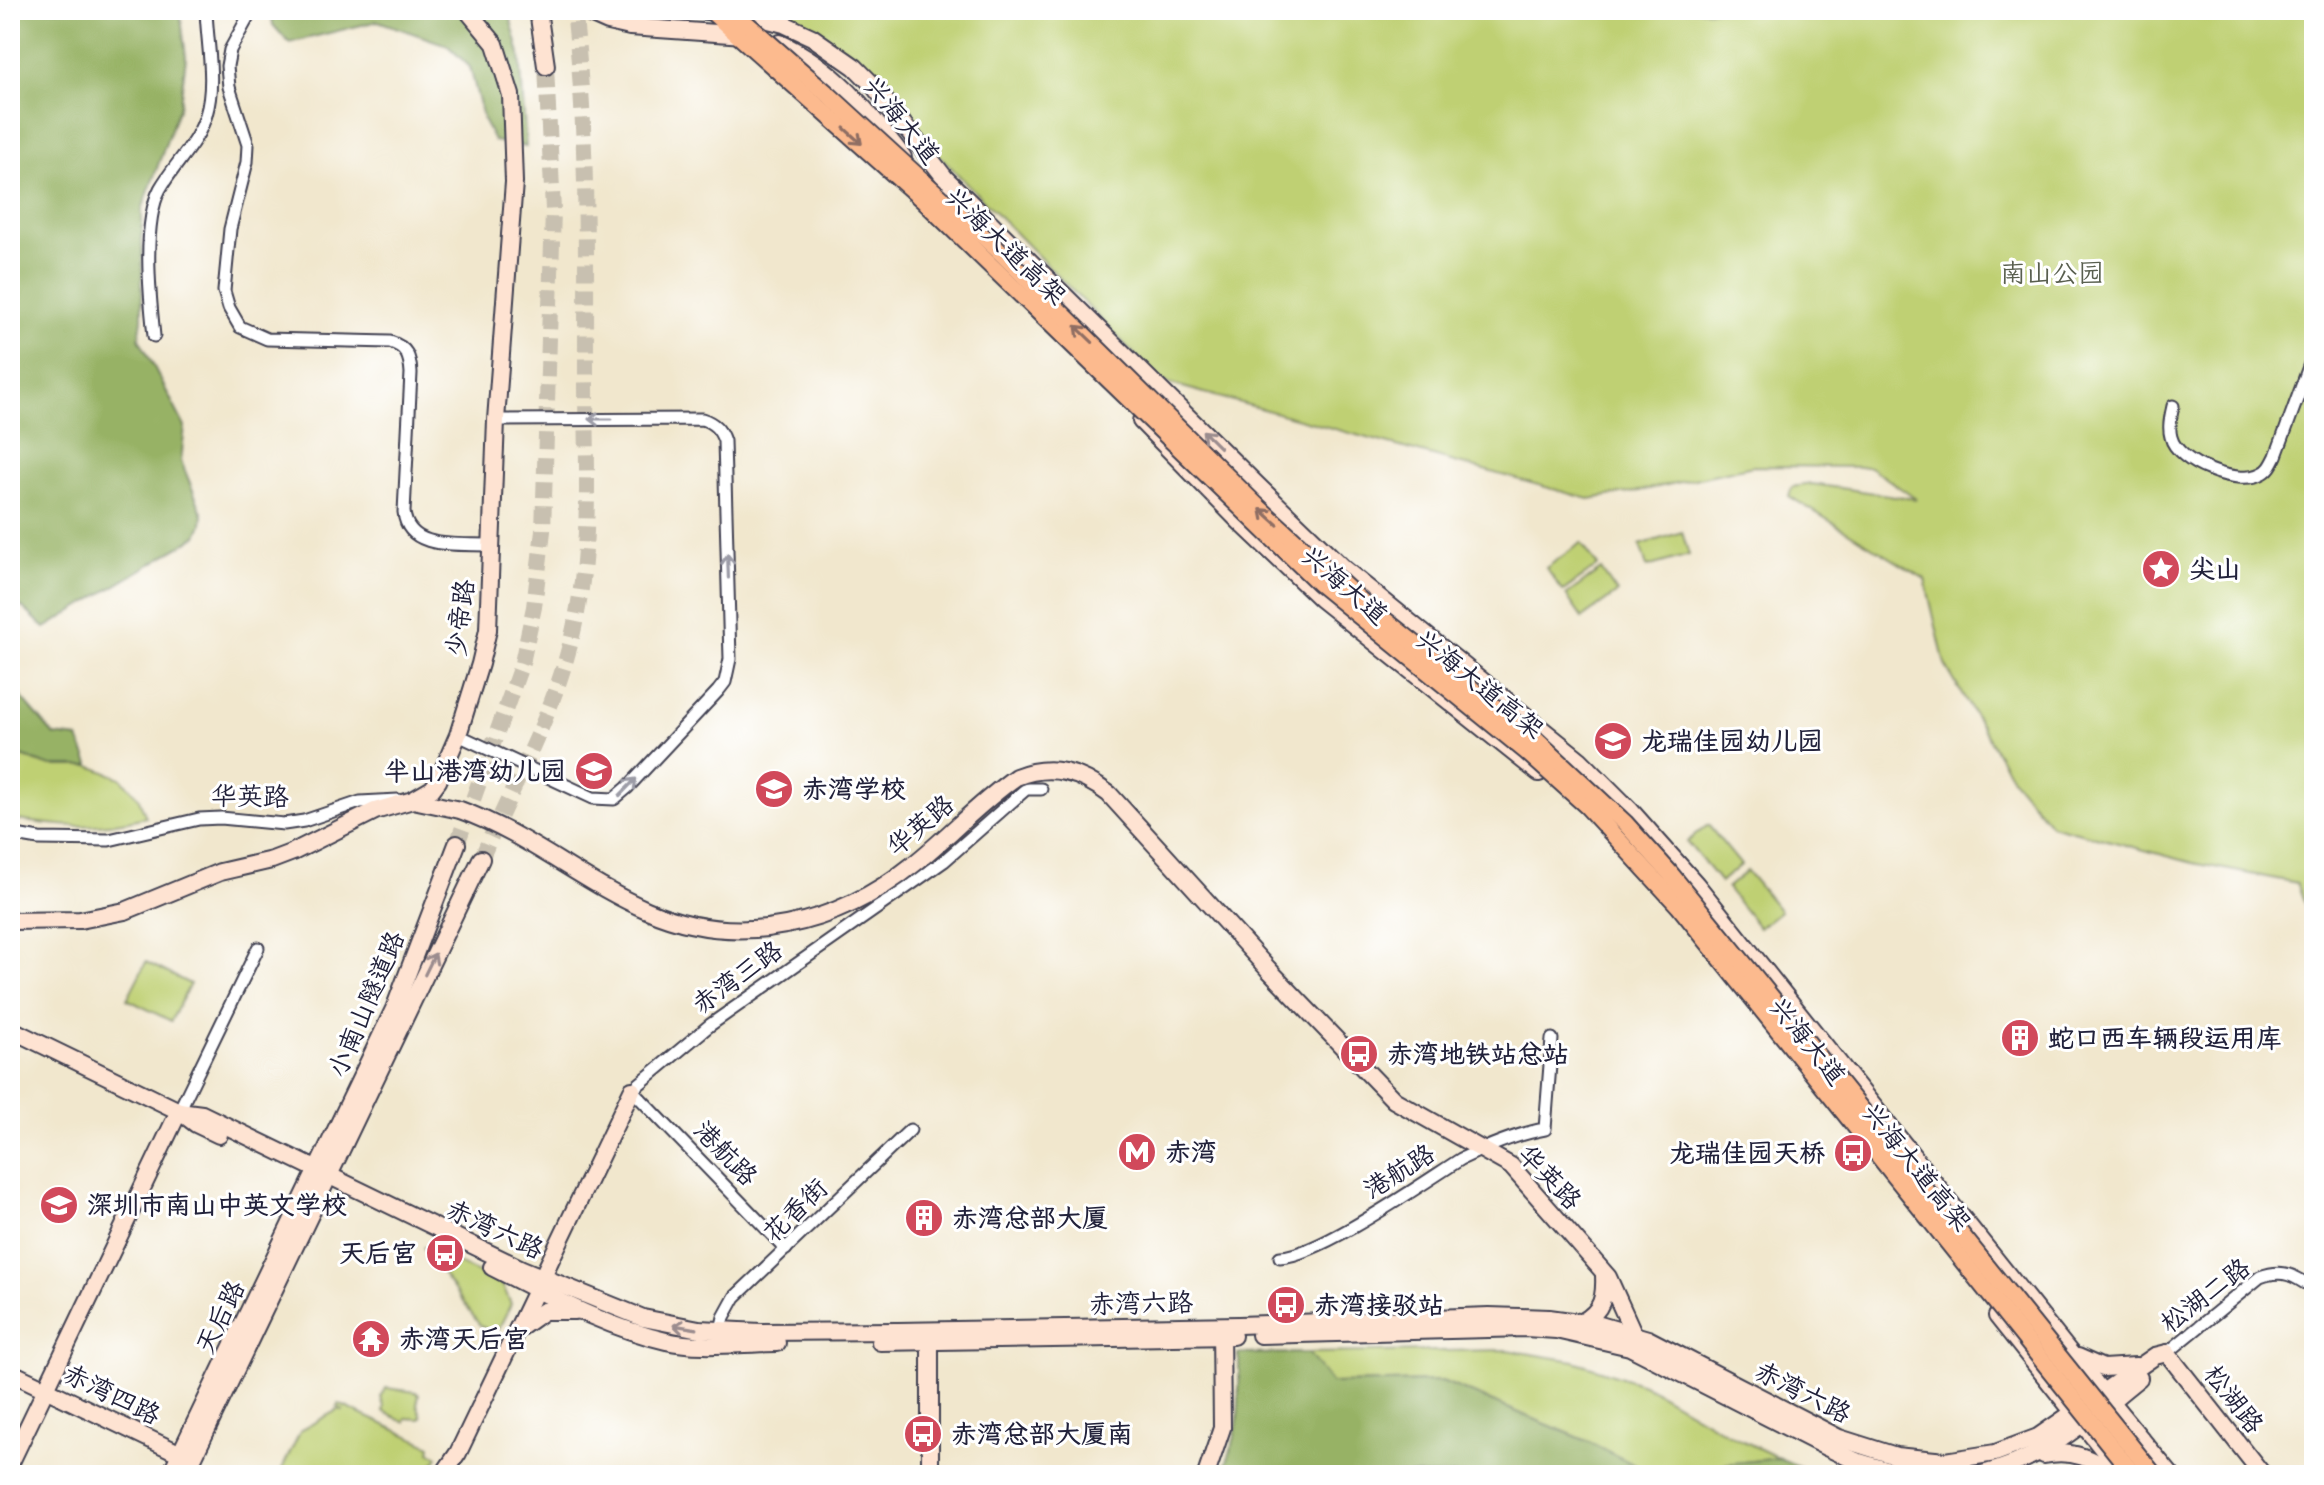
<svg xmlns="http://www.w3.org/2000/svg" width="2324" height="1485" viewBox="0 0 2324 1485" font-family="Mynerve,'LXGW WenKai TC',sans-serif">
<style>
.green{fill:#bfd073;stroke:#707957;stroke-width:2}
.forest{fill:#97b265;stroke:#5c6a50;stroke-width:2}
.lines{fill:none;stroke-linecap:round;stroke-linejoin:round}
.secondary-tunnel{stroke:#c8c0b0;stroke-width:16;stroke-dasharray:16 8;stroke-linecap:butt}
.street-casing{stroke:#414051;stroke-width:15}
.secondary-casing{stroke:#414051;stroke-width:20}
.street{stroke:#fff;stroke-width:11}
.secondary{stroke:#fee3d2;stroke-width:16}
.secondary-bridge-casing{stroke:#414051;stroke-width:20;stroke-linecap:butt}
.primary-bridge-casing{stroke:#414051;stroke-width:20;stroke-linecap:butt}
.secondary-bridge{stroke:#fee3d2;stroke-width:16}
.primary-bridge{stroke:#fcba8e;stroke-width:16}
.oneway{stroke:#8f6e64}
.oneway2{stroke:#9c9ca7}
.oneway3{stroke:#9b8c8e}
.labels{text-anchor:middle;stroke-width:6;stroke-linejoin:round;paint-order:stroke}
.street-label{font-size:26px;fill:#22223b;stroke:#fff}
.park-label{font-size:26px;fill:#595f4f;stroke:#fff}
.poi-label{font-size:26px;font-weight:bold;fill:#22223b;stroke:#fff;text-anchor:start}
</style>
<rect width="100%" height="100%" fill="#fff"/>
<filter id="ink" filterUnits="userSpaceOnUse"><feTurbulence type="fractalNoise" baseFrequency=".0125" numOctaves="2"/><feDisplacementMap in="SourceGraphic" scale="16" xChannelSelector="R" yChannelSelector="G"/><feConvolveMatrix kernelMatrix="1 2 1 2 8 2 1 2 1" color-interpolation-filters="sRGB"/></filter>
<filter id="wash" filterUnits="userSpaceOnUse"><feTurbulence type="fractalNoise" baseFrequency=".006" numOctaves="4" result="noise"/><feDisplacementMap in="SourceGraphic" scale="32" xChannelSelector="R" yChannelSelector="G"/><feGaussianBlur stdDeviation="1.8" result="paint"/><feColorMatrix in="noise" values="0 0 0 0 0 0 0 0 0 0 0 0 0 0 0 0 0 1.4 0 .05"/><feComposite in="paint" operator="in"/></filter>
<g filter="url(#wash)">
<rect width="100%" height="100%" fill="#f1e7cd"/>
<g class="green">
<path d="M772,10h1542v918l-17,-45 -104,-20 -142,-38 -38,-45 -68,-115 -20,-86 -136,-83 3,-9 20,-3 104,15 -46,-32 -117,-1 -118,26 -46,7 -428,-118 -231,-235 -40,-54 -38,-38 -40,-26z"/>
<path d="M1682,532l7,23 -42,12 -7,-22z"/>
<path d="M1581,543l17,23 -35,25 -17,-23z"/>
<path d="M1601,570l16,23 -35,25 -16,-23z"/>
<path d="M10,752l41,14h39l31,12 17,19 8,20c-53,13 -83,10 -136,2z"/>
<path d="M1708,825l33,40 -21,17 -33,-40z"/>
<path d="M1747,871l33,40 -21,17 -32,-40z"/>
<path d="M146,962l44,22 -19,37 -44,-22z"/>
<path d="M423,1247l79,37 9,20 -13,26 -12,-1 -7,-5z"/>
<path d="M1507,1350l67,11 69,23 84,49 52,25 -54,6 -21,11h-50l-67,-34 -145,-60 -111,2 -23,-30z"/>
<path d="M386,1388l30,4 3,3 -2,9 5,13 -2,2 -14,-1 -1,4 -22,-11 1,-4 -3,-10z"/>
<path d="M339,1404l92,42 -1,6 8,4 -10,19h-149l22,-45 38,-21 5,2 -7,-4z"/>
</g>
<g class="forest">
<path d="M10,10h170l6,47 -6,47 -38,106v109l-3,19 46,89 -4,34 22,54 -1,9 -5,12 -152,92 -24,-22 -11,6z"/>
<path d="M271,10h237l12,44 6,93 -32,-6 -10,-19 -14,-55 -23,-22 -69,-24 -89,22 -16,-18z"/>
<path d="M10,684l44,51 24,3 12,28h-39l-41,-14z"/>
<path d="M1308,1353l23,30 111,-2 145,60 67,34h-433c22,-45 18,-73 18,-121z"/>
<path d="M1779,1458l40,17h-115l21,-11z"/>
</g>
</g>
<g filter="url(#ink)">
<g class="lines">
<g class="secondary-tunnel">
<path d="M457,844l65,-181 12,-56 9,-76 10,-321 -7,-144"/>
<path d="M481,859c34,-78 77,-152 94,-236 17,-79 11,-163 11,-243 0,-123 2,-247 -12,-370"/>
</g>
<g class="street-casing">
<g id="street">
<path d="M252,10l-22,40 -3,16 2,21 19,58 -1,17 -17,67 -6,62 5,17 11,19 27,12 123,3c17,5 20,15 21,31l-7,139c4,40 57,31 87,33"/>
<path d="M154,336c-4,-38 -12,-113 6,-147 14,-25 38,-46 46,-74 10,-32 1,-72 0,-105"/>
<path d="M2173,406c-2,9 -5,21 -2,31 6,26 66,49 90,37 8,-3 11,-10 15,-18l38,-103"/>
<path d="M458,735l135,63 21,1 13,-11 91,-97 7,-9 5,-23 -6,-218c-4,-12 -10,-18 -22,-22l-206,1"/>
<path d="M10,834l29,5 70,1 90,-21 22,-1 63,6 20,-3 56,-19 38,-2"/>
<path d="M179,1111l79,-163"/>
<path d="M786,1249l-154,-159 78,-65 234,-164 82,-72h15"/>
<path d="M1280,1257c39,-1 143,-74 181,-98 27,-13 55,-25 84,-30l7,-90"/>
<path d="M721,1330l3,-13 11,-20 175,-167"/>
<path d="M2167,1353l93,-76c24,-9 35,-1 54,12"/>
</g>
</g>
<g class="secondary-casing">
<g id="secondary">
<path d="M538,10l8,56"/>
<path d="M581,10l27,12 22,5"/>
<path d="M698,10l55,6 31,8 28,13 43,30 18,18 72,93 312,307 86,83 237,192 51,51 65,73 371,465 104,126"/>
<path d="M780,43c55,25 87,67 123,114"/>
<path d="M1141,421l99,101 81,77 218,174"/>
<path d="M413,800l47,10"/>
<path d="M10,921l70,-1 45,-9 95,-39 52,-12 21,-8 82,-41 38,-11 19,-11 6,-8 20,-46 22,-71 8,-34 8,-210 18,-238 -3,-87 -16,-51 -28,-34"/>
<path d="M1269,970l125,130 117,66 97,111 28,62"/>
<path d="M10,1029l169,82 17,13 23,11"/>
<path d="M179,1111l23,3 320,155 121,49 56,11 62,3 137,-1 341,-6 250,-9 60,2 51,7 48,14 191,99 57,18 49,5 50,-8 43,-16 117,-81 12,-3"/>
<path d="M492,1267c56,28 112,60 174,74 35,8 75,2 111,2"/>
<path d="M1997,1316l120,151"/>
<path d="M1582,1322c21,-11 23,-26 22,-48"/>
<path d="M520,1328l24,-17h31"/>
<path d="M1260,1335l266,-7 30,2 74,17 198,101 28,13 46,14"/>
<path d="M880,1342l353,-6"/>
<path d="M2167,1353l96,122"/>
<path d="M2078,1357l25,11 33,-2"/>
<path d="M10,1372l179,86"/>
<path d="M2044,1455c29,-6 49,4 73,20"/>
<path d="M10,1464l169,-353"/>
<path d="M170,1475l224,-466 63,-165"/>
<path d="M185,1475l296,-616"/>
<path d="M443,1475l15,-22 174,-363"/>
<path d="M930,1475v-143"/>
<path d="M1206,1475l16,-47 -1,-101"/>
<path d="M1979,1475c71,-18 105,-53 160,-97"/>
</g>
</g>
<use href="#street" class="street"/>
<use href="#secondary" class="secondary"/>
<g class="secondary-bridge-casing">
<g id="secondary-bridge">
<path d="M630,27l114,8"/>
<path d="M460,810c68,24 122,72 187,100 92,40 191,15 267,-46 35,-28 65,-61 102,-87 35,-14 64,-5 93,17l160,176"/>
</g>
</g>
<g class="primary-bridge-casing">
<g id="primary-bridge">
<path d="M710,10l213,190 396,383 208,169 60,54 92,100 455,569"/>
<path d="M731,10l99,86 167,153 260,257 105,96 172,136 91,85 44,49 90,110 395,493"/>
</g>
</g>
<use href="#secondary-bridge" class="secondary-bridge"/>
<use href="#primary-bridge" class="primary-bridge"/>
</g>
<defs><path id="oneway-shaft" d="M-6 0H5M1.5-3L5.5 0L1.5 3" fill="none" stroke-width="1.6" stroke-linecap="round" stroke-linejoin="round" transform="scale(2)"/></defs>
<g class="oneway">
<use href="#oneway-shaft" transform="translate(853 136) rotate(42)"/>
<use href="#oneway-shaft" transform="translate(1084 334) rotate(-136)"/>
<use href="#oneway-shaft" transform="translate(1269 517) rotate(-138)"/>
</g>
<g class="oneway2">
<use href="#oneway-shaft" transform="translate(600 419) rotate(180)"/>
<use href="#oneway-shaft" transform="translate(728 566) rotate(-92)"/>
<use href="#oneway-shaft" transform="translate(628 787) rotate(-46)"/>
</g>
<g class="oneway3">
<use href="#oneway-shaft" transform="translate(1211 439) rotate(-135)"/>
<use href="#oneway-shaft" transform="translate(430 964) rotate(-64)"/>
<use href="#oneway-shaft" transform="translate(685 1327) rotate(-171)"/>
</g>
</g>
<defs>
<g id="sight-disc" transform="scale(2)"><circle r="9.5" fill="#d1495b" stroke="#fff"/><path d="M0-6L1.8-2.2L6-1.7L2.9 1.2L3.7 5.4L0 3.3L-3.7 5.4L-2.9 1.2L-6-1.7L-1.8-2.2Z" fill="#fff"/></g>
<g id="school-disc" transform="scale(2)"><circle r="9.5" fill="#d1495b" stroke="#fff"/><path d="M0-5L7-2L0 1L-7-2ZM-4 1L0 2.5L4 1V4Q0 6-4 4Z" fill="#fff"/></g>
<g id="building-disc" transform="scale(2)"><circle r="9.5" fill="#d1495b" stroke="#fff"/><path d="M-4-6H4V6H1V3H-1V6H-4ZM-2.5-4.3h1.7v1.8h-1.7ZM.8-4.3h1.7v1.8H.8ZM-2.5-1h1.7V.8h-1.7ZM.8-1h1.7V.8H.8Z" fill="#fff"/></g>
<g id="bus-disc" transform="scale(2)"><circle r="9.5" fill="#d1495b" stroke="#fff"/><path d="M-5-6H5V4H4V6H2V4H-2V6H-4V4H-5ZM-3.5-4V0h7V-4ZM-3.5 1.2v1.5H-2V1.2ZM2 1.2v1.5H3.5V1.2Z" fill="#fff"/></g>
<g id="metro-disc" transform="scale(2)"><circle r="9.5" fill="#d1495b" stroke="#fff"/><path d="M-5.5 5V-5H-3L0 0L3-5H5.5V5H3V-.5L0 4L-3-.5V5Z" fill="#fff"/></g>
<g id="temple-disc" transform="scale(2)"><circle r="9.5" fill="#d1495b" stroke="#fff"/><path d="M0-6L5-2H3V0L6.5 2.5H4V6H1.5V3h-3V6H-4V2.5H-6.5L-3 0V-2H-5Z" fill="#fff"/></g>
</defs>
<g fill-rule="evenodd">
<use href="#sight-disc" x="2161" y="569"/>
<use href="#school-disc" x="1613" y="741"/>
<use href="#school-disc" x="594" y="771"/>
<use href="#school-disc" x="774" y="789"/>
<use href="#building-disc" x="2020" y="1038"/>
<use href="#bus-disc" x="1359" y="1054"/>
<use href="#metro-disc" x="1137" y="1152"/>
<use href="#bus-disc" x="1853" y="1153"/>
<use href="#school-disc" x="59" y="1205"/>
<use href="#building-disc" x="924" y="1218"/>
<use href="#bus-disc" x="445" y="1253"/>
<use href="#bus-disc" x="1286" y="1305"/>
<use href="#temple-disc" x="371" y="1339"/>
<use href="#bus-disc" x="923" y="1434"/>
</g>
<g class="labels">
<g class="street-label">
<text transform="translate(902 120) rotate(51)" y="9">兴海大道</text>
<text transform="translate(1006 246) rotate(44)" y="9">兴海大道高架</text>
<text transform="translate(1345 585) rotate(41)" y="9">兴海大道</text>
<text transform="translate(460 618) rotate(-83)" y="9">少帝路</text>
<text transform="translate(1480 684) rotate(39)" y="9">兴海大道高架</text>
<text transform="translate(250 796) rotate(1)" y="9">华英路</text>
<text transform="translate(920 825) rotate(-40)" y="9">华英路</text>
<text transform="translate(737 977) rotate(-36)" y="9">赤湾三路</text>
<text transform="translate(366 1004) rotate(-67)" y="9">小南山隧道路</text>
<text transform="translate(1808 1041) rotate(51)" y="9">兴海大道</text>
<text transform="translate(726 1153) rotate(46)" y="9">港航路</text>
<text transform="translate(1917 1167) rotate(51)" y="9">兴海大道高架</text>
<text transform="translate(1399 1171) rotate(-32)" y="9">港航路</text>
<text transform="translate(1550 1177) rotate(46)" y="9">华英路</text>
<text transform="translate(795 1210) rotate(-44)" y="9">花香街</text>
<text transform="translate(495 1229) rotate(25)" y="9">赤湾六路</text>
<text transform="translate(2205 1295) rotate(-37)" y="9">松湖二路</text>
<text transform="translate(1141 1303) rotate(-1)" y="9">赤湾六路</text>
<text transform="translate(220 1317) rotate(-64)" y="9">天后路</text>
<text transform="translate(1803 1392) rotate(27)" y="9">赤湾六路</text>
<text transform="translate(112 1394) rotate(26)" y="9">赤湾四路</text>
<text transform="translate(2234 1399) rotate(52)" y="9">松湖路</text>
</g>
<g class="park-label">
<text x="2052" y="282">南山公园</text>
</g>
<g class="poi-label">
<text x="2189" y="578">尖山</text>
<text x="1641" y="750">龙瑞佳园幼儿园</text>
<text x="566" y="780" text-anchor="end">半山港湾幼儿园</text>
<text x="802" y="798">赤湾学校</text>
<text x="2048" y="1047">蛇口西车辆段运用库</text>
<text x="1387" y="1063">赤湾地铁站总站</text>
<text x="1165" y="1161">赤湾</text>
<text x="1825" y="1162" text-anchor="end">龙瑞佳园天桥</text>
<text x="87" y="1214">深圳市南山中英文学校</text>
<text x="952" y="1227">赤湾总部大厦</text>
<text x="417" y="1262" text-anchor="end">天后宫</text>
<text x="1314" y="1314">赤湾接驳站</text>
<text x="399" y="1348">赤湾天后宫</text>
<text x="951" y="1443">赤湾总部大厦南</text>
</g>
</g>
<rect width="2324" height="1485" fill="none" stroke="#fff" stroke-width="40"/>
</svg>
